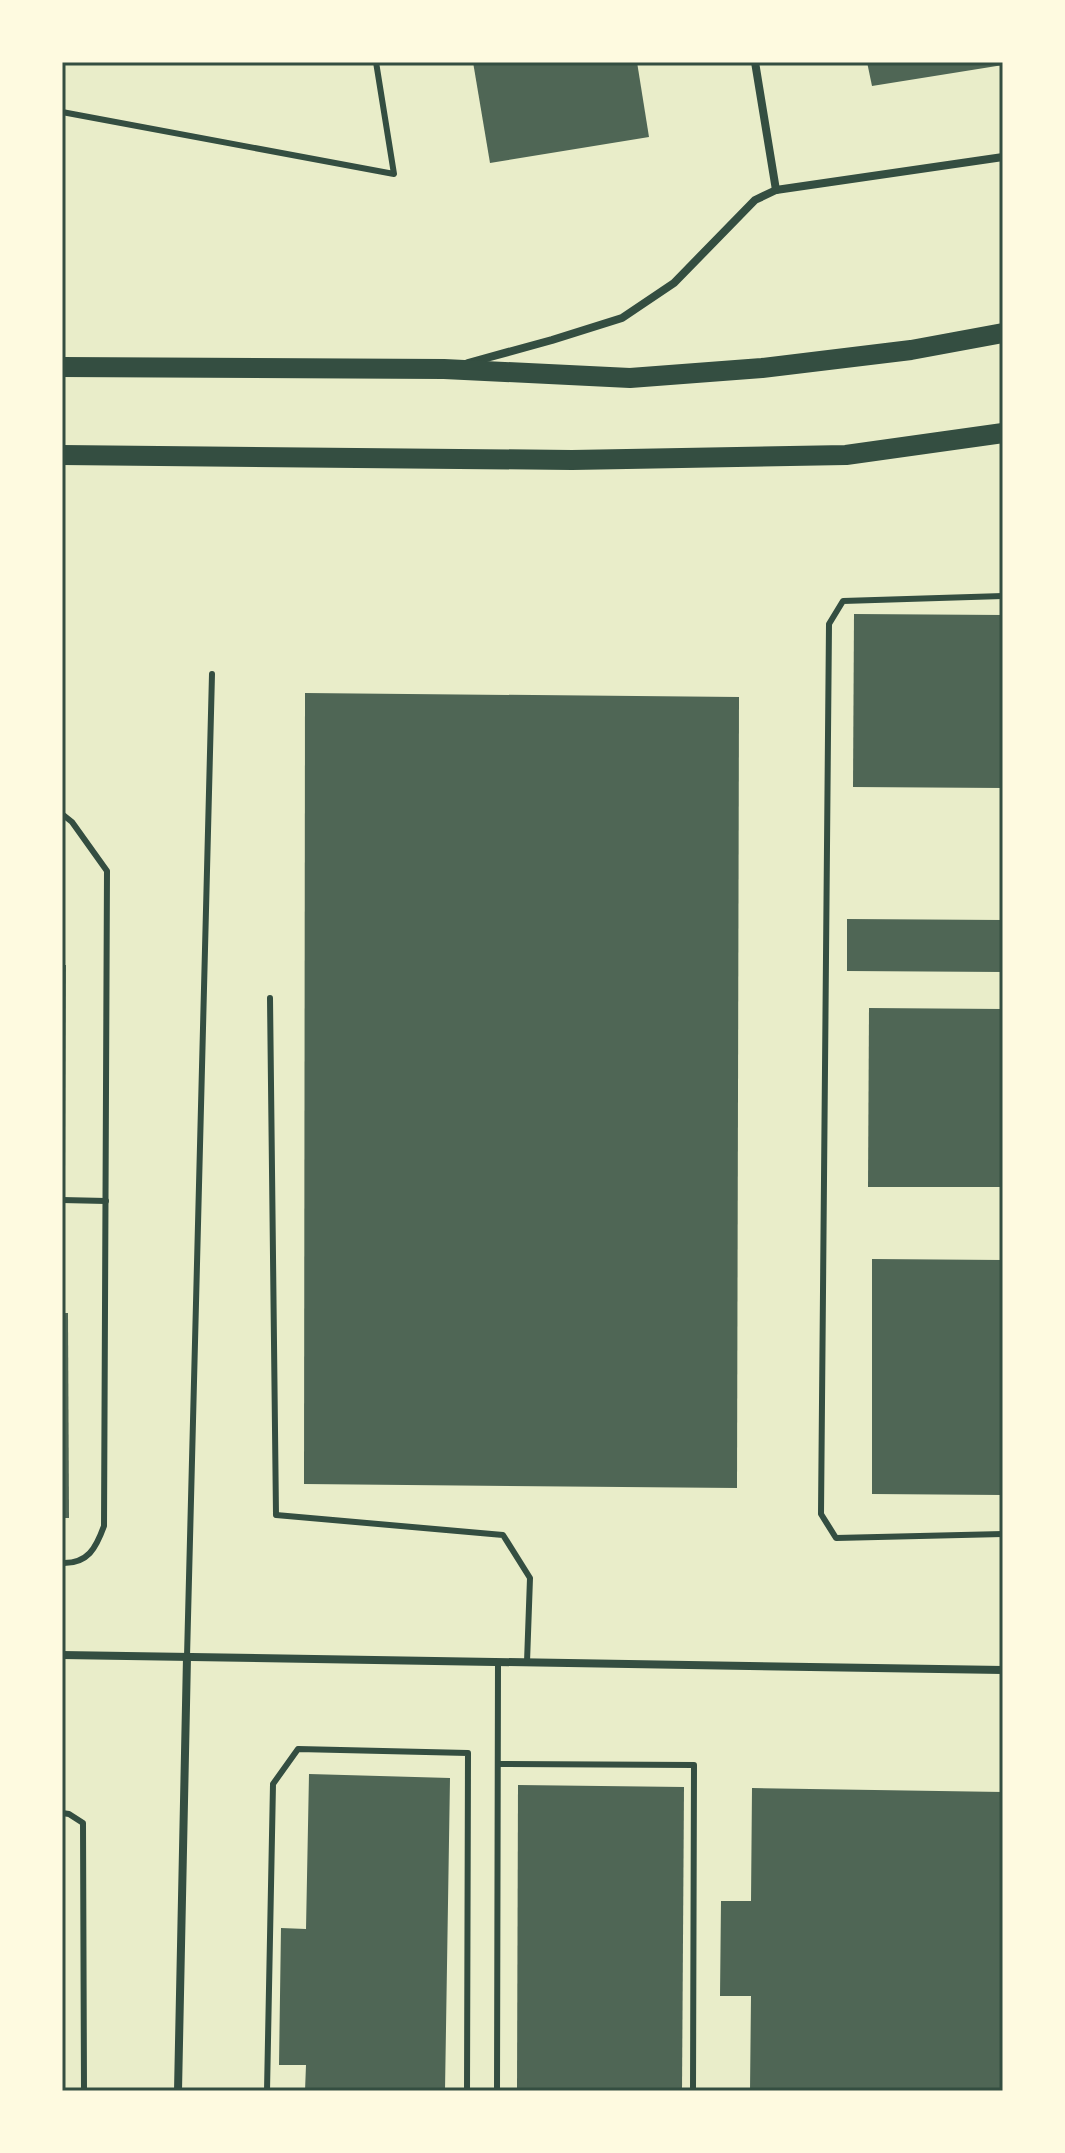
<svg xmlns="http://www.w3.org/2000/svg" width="1065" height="2153" viewBox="0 0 1065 2153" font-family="Commissioner,sans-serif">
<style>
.building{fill:#4f6655}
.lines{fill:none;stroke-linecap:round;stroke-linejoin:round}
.service{stroke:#344e41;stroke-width:6}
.minor{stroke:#344e41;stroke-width:8}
.primary{stroke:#344e41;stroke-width:20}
.neatline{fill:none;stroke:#344e41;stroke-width:3}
</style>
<rect width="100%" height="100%" fill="#e9edc9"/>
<g class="building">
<path d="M473,62h164l12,75 -159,26z"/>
<path d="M867,62h136v3l-131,21z"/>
<path d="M854,614l149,1v173l-150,-1z"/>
<path d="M305,693l434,4 -2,791 -433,-4z"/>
<path d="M847,919l156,1v52l-156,-1z"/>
<path d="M62,965h4l-1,207h-3z"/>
<path d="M869,1008l134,1v178h-135z"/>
<path d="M872,1259l131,1v235l-131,-1z"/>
<path d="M62,1313h6l1,205h-7z"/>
<path d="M309,1774l141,4 -5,313h-140l1,-26h-27l2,-137 25,1z"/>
<path d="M518,1785l166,2 -2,304h-165z"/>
<path d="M752,1788l251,4v299h-253l1,-95h-31l1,-95h30z"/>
</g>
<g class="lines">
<g class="service">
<path d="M62,112l332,62 -18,-112"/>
<path d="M1003,596l-160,5 -14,23 -8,890 15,24 167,-4"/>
<path d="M62,814l10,8 35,49 -3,655c-8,22 -16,38 -42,37"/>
<path d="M270,998l6,517 227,20 27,43 -3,84"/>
<path d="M62,1200l44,1"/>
<path d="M187,1657l25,-983"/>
<path d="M498,1764l196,1 -1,326"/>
<path d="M62,1813l7,1 14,9 1,268"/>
<path d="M267,2091l6,-307 25,-35 170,4 -1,338"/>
<path d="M497,2091l1,-429"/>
</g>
<g class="minor">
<path d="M755,62l21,128"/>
<path d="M468,363l84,-23 70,-22 52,-35 81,-83 21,-10 227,-33"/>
<path d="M62,1655l941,15"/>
<path d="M178,2091l9,-434"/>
</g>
<g class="primary">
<path d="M62,367l382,2 186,9 132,-10 149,-18 92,-17"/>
<path d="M62,455l510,5 274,-5 157,-22"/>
</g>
</g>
<rect width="1065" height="2153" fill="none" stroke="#fefae0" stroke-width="128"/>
<rect x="64" y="64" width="937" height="2025" class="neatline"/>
</svg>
